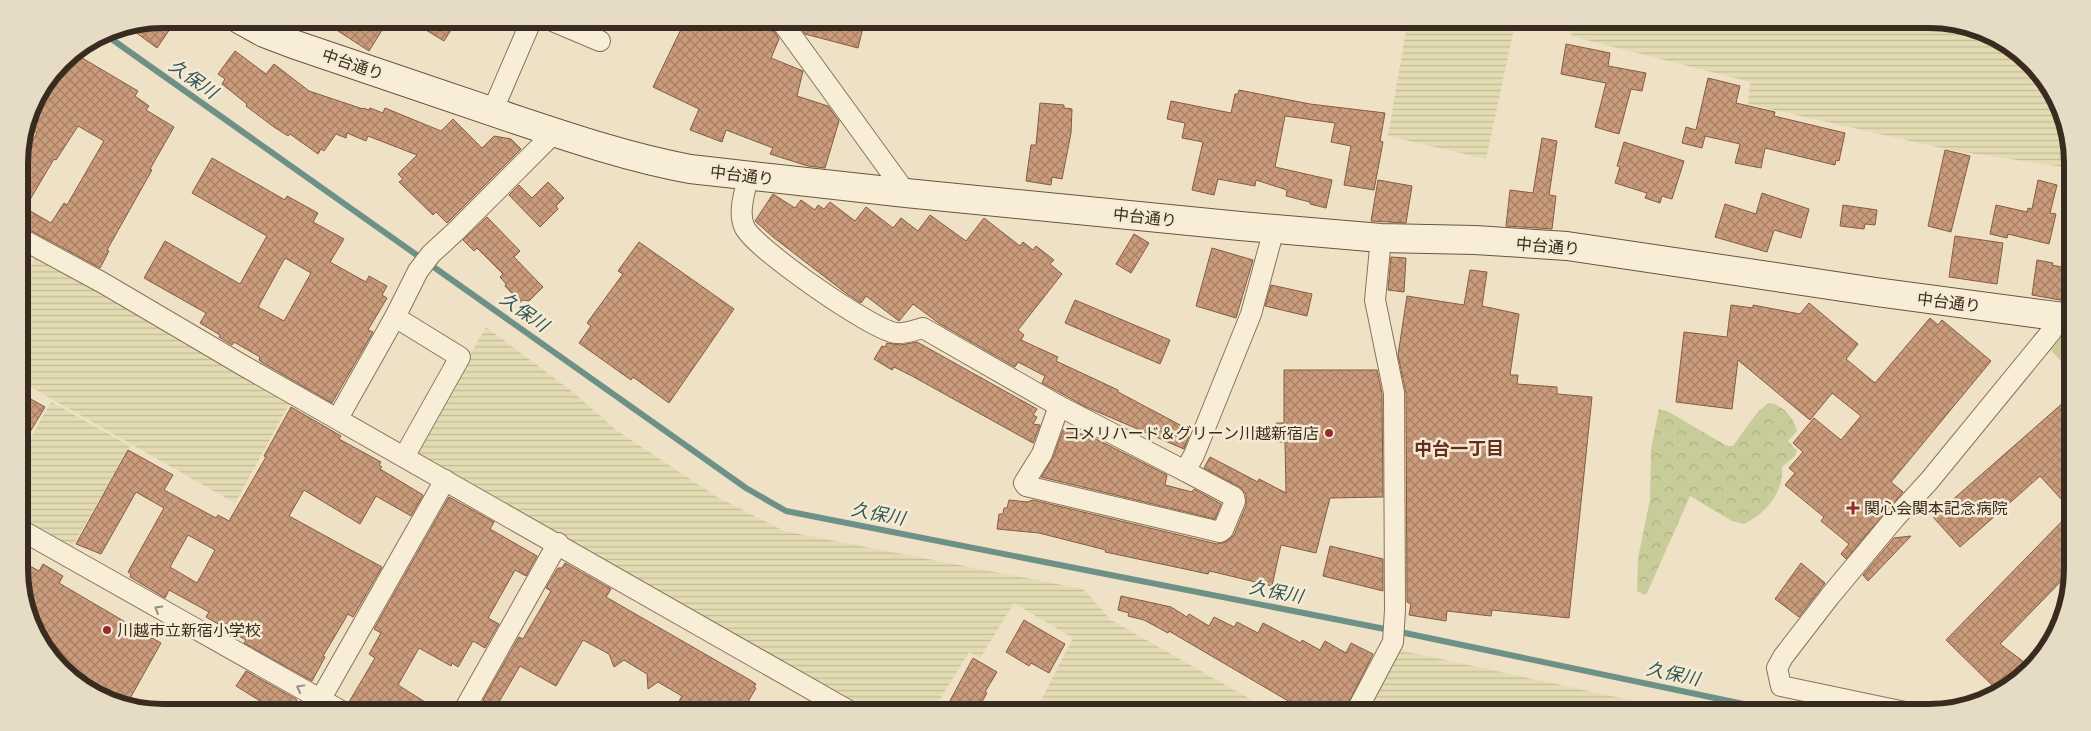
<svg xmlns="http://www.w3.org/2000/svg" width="2091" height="731" viewBox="0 0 2091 731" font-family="'Roboto Serif','Noto Sans JP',serif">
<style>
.farmland{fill:url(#farmland-rules)}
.green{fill:#c7cc99}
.forest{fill:url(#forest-crowns)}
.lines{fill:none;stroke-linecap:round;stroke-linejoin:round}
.stream{stroke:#6d9087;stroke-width:6}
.building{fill:url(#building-cross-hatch);stroke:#875c41;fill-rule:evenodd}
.street-casing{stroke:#89735b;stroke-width:22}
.secondary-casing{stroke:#6a543e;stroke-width:30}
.street{stroke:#f8eed8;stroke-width:20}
.secondary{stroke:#f8eed8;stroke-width:28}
.oneway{stroke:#988c7c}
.poi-dot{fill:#972c2e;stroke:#f5ebd5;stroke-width:2}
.labels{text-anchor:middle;stroke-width:5;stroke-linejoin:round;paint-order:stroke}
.street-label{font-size:16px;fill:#392b1f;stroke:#f5ebd5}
.poi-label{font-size:16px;fill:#392b1f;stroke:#f5ebd5;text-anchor:start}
.water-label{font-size:18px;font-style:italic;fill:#2e5855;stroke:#f5ebd5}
.neighbourhood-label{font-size:18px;font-weight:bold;fill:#652d1f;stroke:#f5ebd5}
.rim{fill:none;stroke:#392b1f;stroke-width:6}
</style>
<defs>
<pattern id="farmland-rules" width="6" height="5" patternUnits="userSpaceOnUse" patternTransform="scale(1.25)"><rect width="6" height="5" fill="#e3dbb2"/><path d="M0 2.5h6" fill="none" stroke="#c4bc99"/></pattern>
<pattern id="forest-crowns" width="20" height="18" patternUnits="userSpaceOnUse" patternTransform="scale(1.25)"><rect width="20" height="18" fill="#c7cc99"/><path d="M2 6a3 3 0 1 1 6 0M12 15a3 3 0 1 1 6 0" fill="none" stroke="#acaf83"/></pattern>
<pattern id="building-cross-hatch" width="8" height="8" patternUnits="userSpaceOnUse" patternTransform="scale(1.25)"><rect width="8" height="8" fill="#cb9c7b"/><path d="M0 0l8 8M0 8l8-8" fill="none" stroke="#a67f64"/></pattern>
</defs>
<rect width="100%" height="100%" fill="#eee1c5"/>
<g class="farmland">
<path d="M1408,19h108l-30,140 -98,-23z"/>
<path d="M1575,19h353l46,7 63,42 34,76v24l-121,-18 -202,-46 2,-22 -179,-46z"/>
<path d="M37,256l254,145 -56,102 -215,-122v-95z"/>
<path d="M486,327l87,65 43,38 101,67 67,34 299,58 28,31 162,92h-238l38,-74 -59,-35 -34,55 -11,-6 -37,60h-63l-450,-254 -3,-9z"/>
<path d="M51,402l79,44 -59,103 -50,-28v-66z"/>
<path d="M1399,650l287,62h-322z"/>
</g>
<path class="green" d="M2063,335l9,1v37l-21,-23z"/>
<path class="forest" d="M1768,403c13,0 27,16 29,28l-9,10 9,10 -2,5 -13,11c2,26 -16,46 -38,57l-12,-3 -42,-25 -42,95 -3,4 -8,-4 1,-33 12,-58 1,-51 8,-40 8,2 60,35h6l23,-32z"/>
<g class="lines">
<path class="stream" d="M103,33l643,455 40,23 614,121 382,80"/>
</g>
<g class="building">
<path d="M163,19l9,7 -15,22 -30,-22z"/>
<path d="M341,19h48l-20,32 -34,-22z"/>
<path d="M408,19h50l-14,22z"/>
<path d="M686,19h52l37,13 4,7 -8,19 32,13 -6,25 31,10 11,15 -14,47 -17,-2 -38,-12 3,-6 -47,-18 -4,12 -32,-12 9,-21 -46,-22z"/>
<path d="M798,19h67l-7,29 -53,-14 -8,-11z"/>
<path d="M1566,44l44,9 -2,13 38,7 -4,18 -11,-2 -12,45 -24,-7 11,-44 -45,-9z"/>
<path d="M235,51l31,23 8,-10 35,27 54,18v-1l6,2 1,-2 13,5 2,-5 56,23 12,-12 29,29 12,-12 17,3 10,10 -74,74 -11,-11 -3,3 -34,-33 4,-3 -5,-5 19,-19 -49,-19 -2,5 -19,-8 -1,5 -10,-4 -12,17 -3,-2 -3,5 -28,-20 -2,2 -14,-9 -28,-21 1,-2 -25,-20 3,-5 -7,-5z"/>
<path d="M72,52l66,39 -3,5 14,10 -3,4 28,17 -24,42 2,1 -45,80 2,1 -9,17 -74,-40 -7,-2v-61l18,-32 -10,-8 7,-26 34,-44zM78,126l26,15 -37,64 -3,-2 -13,20 -26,-15 29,-49 2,1z"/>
<path d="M1708,78l32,8 -4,17 39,9 -1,4 71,17 -6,28 -3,-1 -1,5 -70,-17 -4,20 -26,-5 5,-19 -35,-8 -3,12 -20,-5 4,-16 10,3z"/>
<path d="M1239,90l71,14 75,9 -5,28 3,1 -9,48 -30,-5 7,-39 -20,-4 4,-19 -50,-7 -10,51 57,13 -6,28 -16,-4v-2l-24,-6 1,-6 -31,-10 -1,6 -37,-7 -4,16 -22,-5 11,-48 -21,-4 3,-15 -18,-4 4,-18 60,12 4,-19h3z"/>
<path d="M1040,103l24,2v3l8,1 -1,24 -9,46 -10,-2 -1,8 -25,-4 5,-36h5z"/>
<path d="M1542,138l15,3 -8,54 7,1 -4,33 -46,-3 4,-36 23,3z"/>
<path d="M1624,142l60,19 -12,38 -10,-3 -2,7 -15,-5 2,-5 -32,-10 5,-16 -3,-1z"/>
<path d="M1945,150l25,6 -19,76 -23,-6z"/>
<path d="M212,158l73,42 2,-4 31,17 -5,9 31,17 -14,23 36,20 3,-6 18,10 -5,9 5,3 -19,32 5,2 -41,71 -69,-40 -4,-3 1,-3 -26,-15 -2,3 -13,-8 1,-2 -20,-12 6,-10 -62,-35 21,-37 75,43 27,-48 -75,-43zM285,258l26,15 -27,48 -26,-14z"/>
<path d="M1378,180l34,6 -6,37 -35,-2z"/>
<path d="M2038,180l19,5 -7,28 6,1 -7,30 -41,-10 -1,4 -17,-4 6,-29 31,7 1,-4 4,1z"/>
<path d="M548,182l16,16 -8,8 2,3 -18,18 -31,-32 10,-10 13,13z"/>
<path d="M1762,193l47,16 -8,29 -27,-8 -7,22 -52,-15 10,-33 31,10z"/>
<path d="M773,194l22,14 6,-8 14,10 3,-5 6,4 6,-7 25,19 11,-14 27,21 8,-10 17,13 12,-16 36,26 18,-23 36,28 3,-4 10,8 3,-4 18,14 -4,4 12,10 -44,56 6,5 -3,5 37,17 -2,4 62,29v2l64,34 -3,5 10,5 -5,13 -100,-43 -25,-14 -17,-9 3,-7 -27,-14 -3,5 -75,-43 -27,-20 -14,17 -33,-25 -5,7 -14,-9 -74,-57 -18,-16z"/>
<path d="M1843,205l34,5 -2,15 -10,-1 -1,5 -24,-3z"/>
<path d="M487,217l33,34 -6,6 29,30 -14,14 -6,-1 -3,2 -15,-16 1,-2 -6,-7 3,-3 -26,-26 -3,3 -11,-11z"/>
<path d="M1134,234l15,9 -18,30 -15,-9z"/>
<path d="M1955,236l48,7 -6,41 -48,-7z"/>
<path d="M639,242l95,67 -65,94 -36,-26 -2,3 -52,-37 12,-17 -4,-3 36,-49 -5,-3z"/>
<path d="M1212,248l41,12 -17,58 -40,-12z"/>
<path d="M1391,257l15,1 -2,34 -16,-2z"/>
<path d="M2037,260l16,3 -1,2 19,4v33l-39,-7z"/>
<path d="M1470,270l17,2 -5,34 37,8 -9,61h8l-1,9 40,3v7l35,3 -23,221 -77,-8 -1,6 -44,-5 -1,10 -37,-6 2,-11 -4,-2 -1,-209 -8,-38 9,-59 57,9z"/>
<path d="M1271,285l41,9 -5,22 -42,-10z"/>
<path d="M1075,300l95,40 -10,24 -95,-41z"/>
<path d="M1809,303l49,41 -12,15 29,24 55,-65 8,7 4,-5 49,41 -100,121 12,10 -57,67 -5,-5 8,-10 -28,-23 3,-4 -39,-32 10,-12 -6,-5 14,-16 -10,-9 21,-25 27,22 20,-24 -29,-23 -22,27 -72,-60 -6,49 -56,-7 8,-70 43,5 4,-32 22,3v-3l47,9z"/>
<path d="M917,342l120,67 -4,6 4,2 -4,7 7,1 -7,18 -121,-67 -18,-9 -2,3 -18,-11 8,-13 3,1 2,-4 13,2z"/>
<path d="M1284,370h93l5,24 1,103 -53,1 -14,55 -35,-8 -9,41 -58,-14 -5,-1 -1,3 -84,-18 -19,-4 1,-2 -67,-17 -42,-4 2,-15h4l1,-6h3l2,-8 18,2 6,-2 184,44 9,-2 8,-7 12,-29v-12l-6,-7 -36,-19 6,-11 48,25 1,-3 27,14 -1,-51h-9v-19h8z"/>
<path d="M20,393l25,14 -24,40v-29z"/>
<path d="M2072,395v116l-32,-35 -80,71 -27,-30z"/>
<path d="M291,407l50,29 -2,3 42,23 -2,3 3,2 -2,2 43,26 -12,21 -35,-20 -16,28 -56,-34 -15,26 93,51 -29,50 -5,-3 -25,42 2,1 -13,24 -68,-38 2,-3 -40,-23 3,-5 -40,-22 -4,8 -35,-21 1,-3 -3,-2 36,-64 -28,-16 -35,62 -25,-10 52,-94 45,25 -9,15 52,28 2,-3 11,6 37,-64 -2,-1zM188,535l27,15 -18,33 -27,-16z"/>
<path d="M1063,430l27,6 77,39 -2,10 27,7 2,-3 27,15 -6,15 -174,-42 12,-19z"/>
<path d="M449,497l45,25 -4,7 47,27 -11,20 -11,-6 -27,48 11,6 -14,24 -12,-7 -15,26 -6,-4 -1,3 -32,-18 -21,37 43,27h-79l-13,-10 26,-44 -6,-4 12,-21 -7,-4z"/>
<path d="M2072,511v59l-72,74 28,21 -12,18 -19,7 -51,-50z"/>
<path d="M1911,536l-43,45 -5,-6 31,-37z"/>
<path d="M1330,546l53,13v32l-60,-15z"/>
<path d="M21,561l18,10 4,-7 20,12 -4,7 102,60 -33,59 -76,-44 -31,-62z"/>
<path d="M565,563l46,26 -5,8 144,83 6,4 -2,3 2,1 -14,24h-69l9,-16 -24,-14 -10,7 -1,-15 -23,-14 -10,7 -5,-13 -26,-14 -27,46 -36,-20 -24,41 -13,-7 36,-63 4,2 28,-48 -5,-3 12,-20h4z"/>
<path d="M1801,563l24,20 -26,34 -24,-18z"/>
<path d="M1121,596l50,11 16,10 2,-3 20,12 5,-9 20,10 3,-5 21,11 5,-10 38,20 1,-3 18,10 5,-9 21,12 5,-10 22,11 -29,58h-37l-138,-81 -1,2 -24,-13 -16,-4 1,-3 -11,-3z"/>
<path d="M1024,620l41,24 -16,29 -18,-10 -2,3 -23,-14z"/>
<path d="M973,658l24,14 -12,20 2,1 -11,19h-32z"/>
<path d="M246,671l50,28 6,13h-33l-4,-8 -29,-18z"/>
</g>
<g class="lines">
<g class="street-casing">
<g id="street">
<path d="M548,19l52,22"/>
<path d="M786,19l-2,6 122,168"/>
<path d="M492,112l40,-93"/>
<path d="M748,177c-3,15 -10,34 -4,49 7,20 129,105 152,107 8,1 19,-3 27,-5l136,78 126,65 9,-16 57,-141 23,-85"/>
<path d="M20,238l83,45 141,83 607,346"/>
<path d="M395,317l65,40 -56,100"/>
<path d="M1059,406l-17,48 -18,29 2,3 194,46 3,-2 12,-29 -1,-4 -49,-26"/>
<path d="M338,418l57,-101 23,-46 13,-17 25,-23 99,-99"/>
<path d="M21,530l322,182"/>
<path d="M320,700l125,-220"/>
<path d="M463,712l95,-169"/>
<path d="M1356,712l37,-70 2,-32 -1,-217 -19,-93 6,-62"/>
<path d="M1905,712l-124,-26 -4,-18 6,-11 47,-61 65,-78 34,-37 122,-149 8,-16"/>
</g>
</g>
<g class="secondary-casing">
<path id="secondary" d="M239,19l25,14 29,11c75,25 149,51 224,76 57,19 114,38 173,49l216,24 334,33 141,12 94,2 92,6 309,46 195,26"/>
</g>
<use href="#street" class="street"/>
<use href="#secondary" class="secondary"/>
</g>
<defs><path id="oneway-chevron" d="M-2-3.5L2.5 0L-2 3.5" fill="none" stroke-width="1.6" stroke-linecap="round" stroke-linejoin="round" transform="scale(1.25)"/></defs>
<g class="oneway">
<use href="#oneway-chevron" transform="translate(158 609) rotate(-150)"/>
<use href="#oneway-chevron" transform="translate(300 688) rotate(-151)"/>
</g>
<g class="poi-dot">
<circle cx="1329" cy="433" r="5"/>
<path d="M1850.5 500.5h5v5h5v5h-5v5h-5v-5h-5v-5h5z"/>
<circle cx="107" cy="630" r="5"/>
</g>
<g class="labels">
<g class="street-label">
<text transform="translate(353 64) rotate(19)" y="6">中台通り</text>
<text transform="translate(742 175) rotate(7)" y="6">中台通り</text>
<text transform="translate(1145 217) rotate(6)" y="6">中台通り</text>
<text transform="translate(1548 246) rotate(5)" y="6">中台通り</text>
<text transform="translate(1949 302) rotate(7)" y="6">中台通り</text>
</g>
<g class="poi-label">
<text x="1319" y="439" text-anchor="end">コメリハード＆グリーン川越新宿店</text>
<text x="1864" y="514">関心会関本記念病院</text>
<text x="117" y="636">川越市立新宿小学校</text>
</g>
<g class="water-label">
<text transform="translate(193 79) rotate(35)" y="6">久保川</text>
<text transform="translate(524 312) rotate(35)" y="6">久保川</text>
<text transform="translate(878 514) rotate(11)" y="6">久保川</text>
<text transform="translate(1276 592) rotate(11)" y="6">久保川</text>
<text transform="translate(1673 674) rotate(12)" y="6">久保川</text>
</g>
<g class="neighbourhood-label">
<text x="1459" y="455">中台一丁目</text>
</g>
</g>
<path d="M0 0H2091V731H0ZM163 28H1929A135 135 0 0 1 2064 163V569A135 135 0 0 1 1929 704H163A135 135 0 0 1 28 569V163A135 135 0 0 1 163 28Z" fill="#e6dcc6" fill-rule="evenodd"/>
<path class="rim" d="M163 28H1929A135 135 0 0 1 2064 163V569A135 135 0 0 1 1929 704H163A135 135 0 0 1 28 569V163A135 135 0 0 1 163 28Z"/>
</svg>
